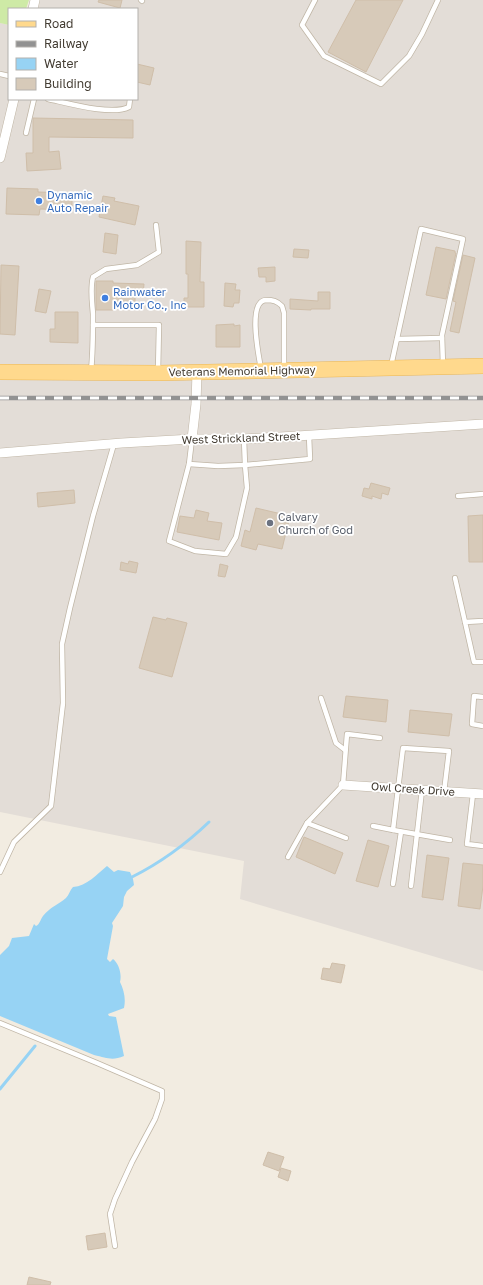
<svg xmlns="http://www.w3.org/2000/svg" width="483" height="1285" viewBox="0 0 483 1285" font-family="'Golos Text',sans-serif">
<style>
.industrial{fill:#e3ddd7}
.green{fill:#ceeaa6}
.water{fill:#97d3f4}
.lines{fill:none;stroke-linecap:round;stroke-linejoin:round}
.stream{stroke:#97d3f4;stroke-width:3}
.building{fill:#d7cab9;stroke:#cfbea9}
.lane-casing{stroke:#c0b6a6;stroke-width:6}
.street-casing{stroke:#c0b6a6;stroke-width:10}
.primary-casing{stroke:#ebb756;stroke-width:16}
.lane{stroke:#fff;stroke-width:4.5}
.street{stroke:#fff;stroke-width:9}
.primary{stroke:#ffd98d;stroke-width:15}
.rail-casing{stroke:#929292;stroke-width:4.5}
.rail{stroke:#fff;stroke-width:3;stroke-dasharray:9;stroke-linecap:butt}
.shop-dot{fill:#3f7fe0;stroke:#fff;stroke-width:1.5}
.worship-dot{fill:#6b7280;stroke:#fff;stroke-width:1.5}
.labels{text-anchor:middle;stroke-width:3.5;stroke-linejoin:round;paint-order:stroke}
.shop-label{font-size:11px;fill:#366cbe;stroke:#fff;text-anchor:start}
.street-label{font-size:11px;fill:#433c32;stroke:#fff}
.worship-label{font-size:11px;fill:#5b616d;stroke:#fff;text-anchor:start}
</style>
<rect width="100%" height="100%" fill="#f2ece1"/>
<path class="industrial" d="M30,0h453v971l-243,-72 4,-38 -244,-49v-789l9,2v74h128v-90h-110z"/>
<path class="green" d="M0,0h29l-3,9h-17v16l-9,-2z"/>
<path class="water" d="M107,866l7,6 4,-2 12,2 3,7 1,6 -7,6 -3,6 -1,9 -11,17 1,3 -6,33 3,3 3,-3c6,5 9,15 7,23 4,8 6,17 4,26l-16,6 1,2 7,1 8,39c-12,5 -17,2 -30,-1l-94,-39v-61l9,-9 3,-8 17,-2 5,-12 2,2c4,-2 4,-6 7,-10 6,-8 16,-12 23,-18 3,-3 4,-8 7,-11 14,-1 24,-13 34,-21z"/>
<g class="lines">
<g class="stream">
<path d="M132,877c30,-15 53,-32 77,-55"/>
<path d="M0,1089l35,-43"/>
</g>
</g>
<g class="building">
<path d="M99,0h23l-2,8 -22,-6z"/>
<path d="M356,0h47l-37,72 -38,-20z"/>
<path d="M137,64l17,4 -4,17 -13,-3z"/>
<path d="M33,118l100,2v18l-84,-1v15l10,-1 2,18 -34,2 -1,-18h7z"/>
<path d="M7,188l31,1v3l34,1v17l-32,-1 -1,6 -33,-1z"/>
<path d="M103,196l12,2 -1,3 25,5 -4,19 -36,-8z"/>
<path d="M105,233l13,2 -2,19 -13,-2z"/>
<path d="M186,241l15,1 -1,40h4v25h-20v-9h4v-24h-2z"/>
<path d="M436,247l19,4v2h1l-10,46 -20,-4z"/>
<path d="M294,249l15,1 -1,8 -15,-1z"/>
<path d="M463,255l12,3 -16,75 -9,-2 6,-29 -3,-1z"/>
<path d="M1,265l18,1 -4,69 -15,-1z"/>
<path d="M275,267v14l-9,1v-5h-7l-1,-9z"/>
<path d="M96,281h17v2l31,1 -1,11h-8v13l-22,-1v3h-17z"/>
<path d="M225,283l11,1 -1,6h5l-1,13h-5l-1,4 -9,-1z"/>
<path d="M39,289l12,2 -5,22 -11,-2z"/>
<path d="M318,292h12v17h-19v1l-21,-1v-10l28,2z"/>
<path d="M55,312h23v31l-28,-1v-13h5z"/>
<path d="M234,324v2l6,-1v22h-24v-22z"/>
<path d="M371,483l19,5 -2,7 -6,-2 -1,6 -9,-3v3l-10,-3 2,-8 5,1z"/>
<path d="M74,490l1,13 -37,4 -1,-14z"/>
<path d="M256,508l34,8 -8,33 -24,-5 -2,6 -15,-4 4,-16 5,2z"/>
<path d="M196,510l13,3 -2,8 15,2 -3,17 -42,-8 3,-16 14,2z"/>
<path d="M483,515v47h-14l-1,-46z"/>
<path d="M129,561l9,2 -2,10 -16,-3 1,-8 7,2z"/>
<path d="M220,564l8,2 -3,11 -7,-1z"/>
<path d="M153,617l13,3 1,-2 20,5 -15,54 -33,-9z"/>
<path d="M346,696l42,4 -2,22 -43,-5z"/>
<path d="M410,710l42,4 -3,22 -41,-4z"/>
<path d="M304,837l39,16 -8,21 -39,-17z"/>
<path d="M368,840l21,6 -11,41 -22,-6z"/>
<path d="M427,855l22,3 -6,42 -21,-3z"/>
<path d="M463,863l20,2v21l-3,23 -22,-3z"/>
<path d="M332,963l13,2 -4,18 -20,-4 2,-11 7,1z"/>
<path d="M268,1152l16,5 -5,14 -16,-6z"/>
<path d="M281,1168l10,3 -3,10 -10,-4z"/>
<path d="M105,1233l2,14 -19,3 -2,-14z"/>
<path d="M29,1277l22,5 -1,3h-23z"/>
</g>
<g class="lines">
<g class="lane-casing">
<g id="lane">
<path d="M141,0l1,1"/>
<path d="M315,0l-13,25 22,31 57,28 28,-28 13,-22 16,-34"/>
<path d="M0,74l9,2"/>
<path d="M48,99c19,4 64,17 81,8l1,-8"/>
<path d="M26,133l8,-34"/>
<path d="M93,325h66l-1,47"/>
<path d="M397,339l45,-1"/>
<path d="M391,366l30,-137 42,10 -21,96 1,30"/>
<path d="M261,369c-2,-12 -14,-68 5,-69 7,0 11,1 16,6l2,7v56"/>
<path d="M91,371c2,-19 2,-38 2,-57 -1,-13 -3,-25 0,-37l13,-8 31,-4 22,-13 -3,-27"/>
<path d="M192,439l-3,25 -20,77 26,10 31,3 10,-17 11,-49 -2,-23 -1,-26"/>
<path d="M189,464l29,2 27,-1 65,-6 -1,-23"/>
<path d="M458,496l25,-2"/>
<path d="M455,578l10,44"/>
<path d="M483,621l-18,1 9,40h9"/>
<path d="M483,697l-9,-1 -2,28 11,2"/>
<path d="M321,698l15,45 9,7"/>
<path d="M473,794l-6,50 16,2"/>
<path d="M373,826l20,4 10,-82 46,3 -5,41"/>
<path d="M393,830l57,10"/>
<path d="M346,838l-39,-15 36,-38 4,-51 33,4"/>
<path d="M288,857l19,-34"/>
<path d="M0,872l14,-30 37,-36 12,-103 -1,-59 8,-36 23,-92 21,-72"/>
<path d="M393,884l8,-52"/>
<path d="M411,886l11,-96"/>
<path d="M0,1023l97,40 65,28v8l-7,20 -23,43 -17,37 -5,15 5,32"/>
</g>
</g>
<g class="street-casing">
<g id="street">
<path d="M33,9l2,-9"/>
<path d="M0,158l14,-59"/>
<path d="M192,439l4,-35 1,-32"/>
<path d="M0,453l122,-10 70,-4h52l53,-3 186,-12"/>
<path d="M343,785l140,9"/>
</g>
</g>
<g class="primary-casing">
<path id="primary" d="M0,372l158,1 325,-7"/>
</g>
<use href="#lane" class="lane"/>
<use href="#street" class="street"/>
<use href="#primary" class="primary"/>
<g class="rail-casing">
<path id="rail" d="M0,398h483"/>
</g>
<use href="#rail" class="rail"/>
</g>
<g class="shop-dot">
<circle cx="39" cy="201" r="4"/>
<circle cx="105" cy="298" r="4"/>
</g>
<circle class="worship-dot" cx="270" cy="523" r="4"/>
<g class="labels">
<g class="shop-label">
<text x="47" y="199">Dynamic<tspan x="47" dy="13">Auto Repair</tspan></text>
<text x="113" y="296">Rainwater<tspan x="113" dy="13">Motor Co., Inc</tspan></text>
</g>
<g class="street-label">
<text transform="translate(242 371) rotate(-1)" y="4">Veterans Memorial Highway</text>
<text transform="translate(241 438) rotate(-2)" y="4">West Strickland Street</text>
<text transform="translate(413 789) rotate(4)" y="4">Owl Creek Drive</text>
</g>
<g class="worship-label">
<text x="278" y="521">Calvary<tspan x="278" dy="13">Church of God</tspan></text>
</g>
</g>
<rect x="8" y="8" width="130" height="92" fill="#ffffff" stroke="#b4b1ad"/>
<rect x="16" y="21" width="20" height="6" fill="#ffd98d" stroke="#b4b1ad"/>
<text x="44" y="28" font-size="12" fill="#433c32">Road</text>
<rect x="16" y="41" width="20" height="6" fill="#929292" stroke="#b4b1ad"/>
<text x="44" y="48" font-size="12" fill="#433c32">Railway</text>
<rect x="16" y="58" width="20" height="12" fill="#97d3f4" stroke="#b4b1ad"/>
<text x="44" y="68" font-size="12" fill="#433c32">Water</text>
<rect x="16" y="78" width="20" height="12" fill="#d7cab9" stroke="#b4b1ad"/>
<text x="44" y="88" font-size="12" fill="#433c32">Building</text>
</svg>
